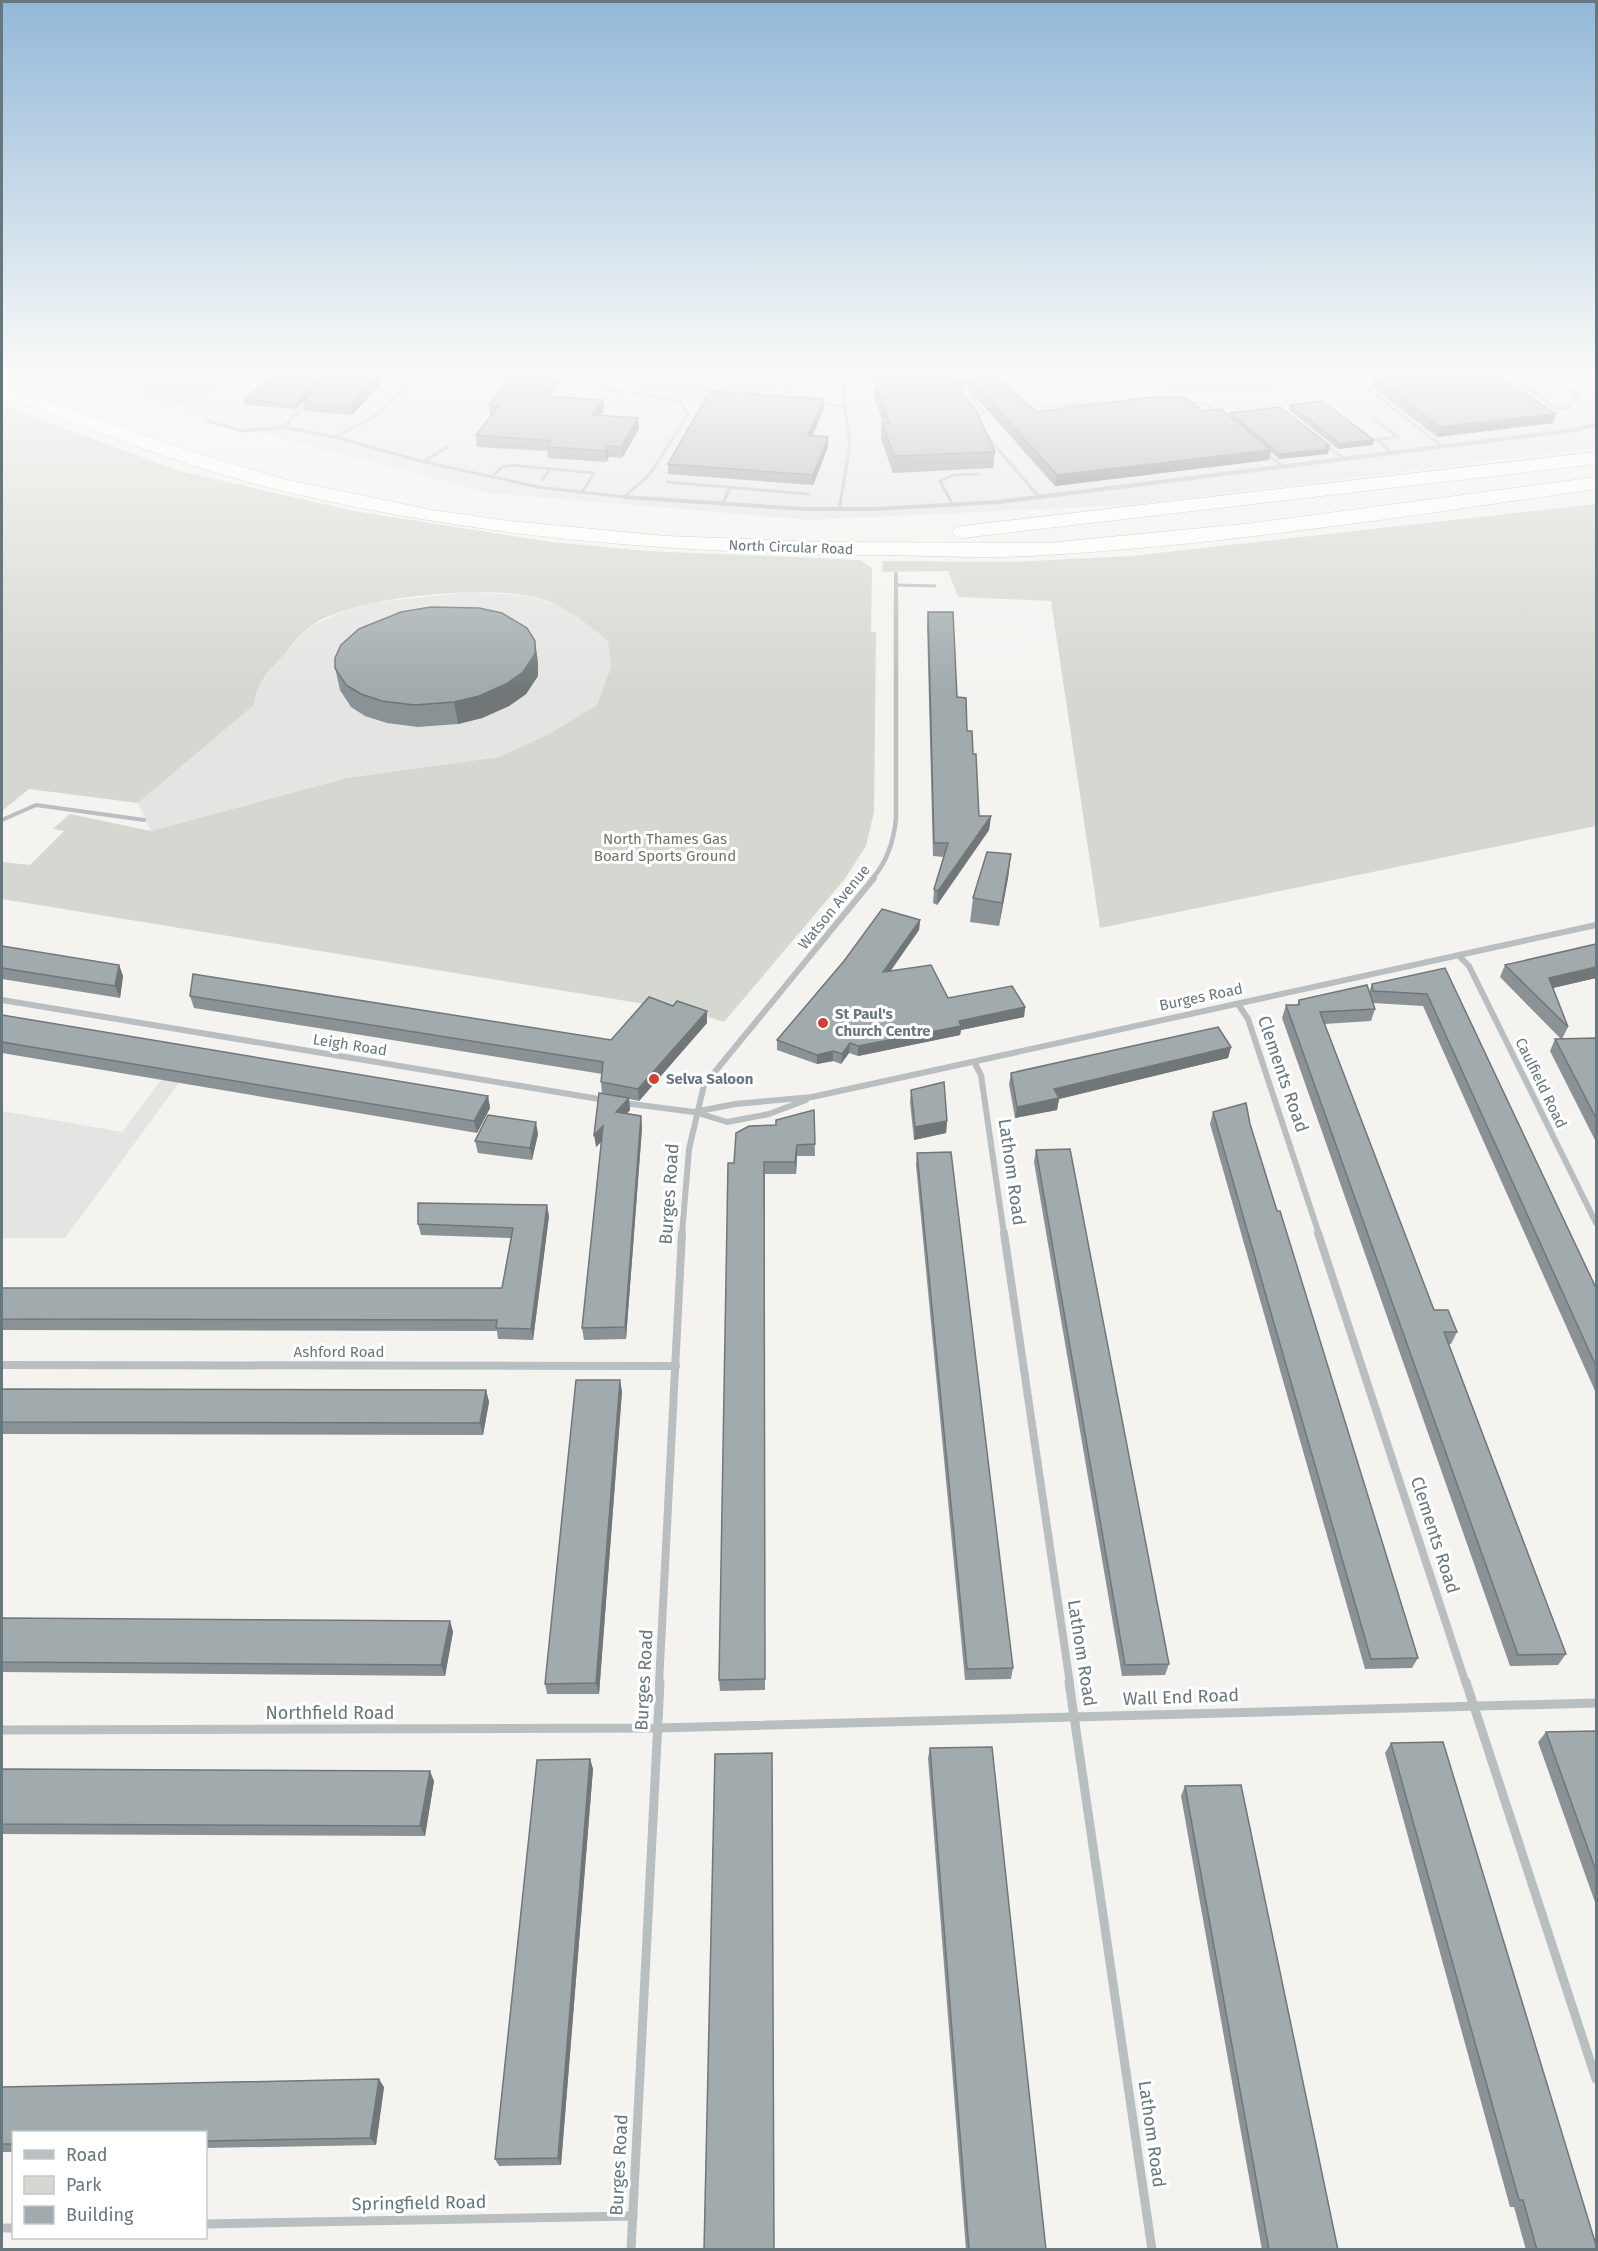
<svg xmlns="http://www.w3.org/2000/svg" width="1598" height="2251" viewBox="0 0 1598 2251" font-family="'Fira Sans',sans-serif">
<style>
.built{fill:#e4e5e3}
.green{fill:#d4d8d0}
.water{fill:#b1bfc1}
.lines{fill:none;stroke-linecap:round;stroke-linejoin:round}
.highway-casing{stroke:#afb3b5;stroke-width:1}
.lane-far1{stroke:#b9bec0;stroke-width:3}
.lane{stroke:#b9bec0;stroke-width:4}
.street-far4{stroke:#b9bec0;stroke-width:4}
.street-far3{stroke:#b9bec0;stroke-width:4.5}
.street-far2{stroke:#b9bec0;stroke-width:6}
.street-far1{stroke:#b9bec0;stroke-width:8}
.street{stroke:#b9bec0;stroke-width:9}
.highway{fill:#fff;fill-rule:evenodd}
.wall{fill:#8a9295}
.shaded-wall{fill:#717779}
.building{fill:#a1aaad;stroke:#717779;stroke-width:1.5}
.poi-dot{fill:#d04133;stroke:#fff;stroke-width:2}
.labels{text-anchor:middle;stroke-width:6;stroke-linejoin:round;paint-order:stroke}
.far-street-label{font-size:14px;fill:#66777e;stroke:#fff}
.park-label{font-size:15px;fill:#6a7664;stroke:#fff}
.street-label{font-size:15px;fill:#66777e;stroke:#fff}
.poi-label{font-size:15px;font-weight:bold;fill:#66777e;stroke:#fff;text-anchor:start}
.near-street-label{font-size:18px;fill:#66777e;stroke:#fff}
</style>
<rect width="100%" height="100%" fill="#f4f3f0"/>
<g class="built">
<path d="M275,376h331l6,4 174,8 19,-12h213l94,17 62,7 76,2 47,-6 29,-11v-9h251l19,12v60l-466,57 -321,15 -319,-27 -314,-82 21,-15z"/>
<path d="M472,592l58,4 41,14 37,31 3,26 -14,39 -46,27 -52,24 -154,21 -194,53 -13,-28 116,-98v-13l22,-29 33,-36 37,-17 31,-8z"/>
<path d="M183,1051l17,3 -135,184h-63v-127l120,21z"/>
</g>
<g class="green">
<path d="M99,376h176l-78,20 -29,14 -35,-23z"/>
<path d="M606,376h199c-6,4 -13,10 -19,12 -43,17 -142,14 -180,-12z"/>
<path d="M1062,376h48l125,14 36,-4 28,-10h11c-37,36 -199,10 -248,0z"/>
<path d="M2,405l177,66 175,40 197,31 96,9 213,9 12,8 -1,64h5l-2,180 -8,34 -22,34 -120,142 -30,-10 -692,-113v-37l28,3 34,-34 -11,-2 17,-15 81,17 195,-53 153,-21 52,-24 46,-28 14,-38 -3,-26c-25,-21 -45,-38 -78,-45 -50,-10 -182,0 -222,32 -11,9 -19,21 -28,31 -13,13 -25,28 -26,46l-116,98 -109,-14 -27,22z"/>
<path d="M1596,504v322l-496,102 -49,-327 -93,-4 -10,-26 -66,1 1,-11 126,1 123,-6z"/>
</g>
<path class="water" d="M1110,376h189l-28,10 -36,4z"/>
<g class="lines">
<g class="highway-casing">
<g id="highway">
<path d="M2,385l178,63 103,31 149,31 78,11 156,15 157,6 224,1 207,-20 342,-46v12c-182,26 -365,55 -549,66 -54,4 -108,1 -163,0 -204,-1 -406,-17 -605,-65 -95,-23 -186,-60 -277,-94z"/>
<path d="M1596,452v12l-634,74 -7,-2 -3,-4 3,-4 7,-2z"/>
</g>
</g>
<g class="lane-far1">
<path d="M510,376l-22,4 -48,-2 -30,5 -38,35 -38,19 86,24 118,26 86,10 26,-23 38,-60 -8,-13 -77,-13 -12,-3 -14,-9"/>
<path d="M1512,376l44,33 11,-1 11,-13 -34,-19"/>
<path d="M1580,376l16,3"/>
<path d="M1361,383l82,64"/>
<path d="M966,391l18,21 -9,5"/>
<path d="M773,397l22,-7 27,-14"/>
<path d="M1186,402l20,2 10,9"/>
<path d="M820,404l24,2"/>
<path d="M1044,407l73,-5"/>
<path d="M1373,418l25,19 -22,3 17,13"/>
<path d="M207,421l36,10 41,-4 50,10"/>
<path d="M284,427l24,-25"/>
<path d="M985,434l55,64"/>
<path d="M1324,443l22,17"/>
<path d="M1267,454l16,13"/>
<path d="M423,462l24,-15"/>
<path d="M492,477l10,-10 9,-2 83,8 -12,19"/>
<path d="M542,480l8,-11"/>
<path d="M667,482l141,12"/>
<path d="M722,505l8,-17"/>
<path d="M953,505l-13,-24 13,-6 25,-1"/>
<path d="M839,510l11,-65 -7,-50 1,-19"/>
<path d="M896,585l39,1"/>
</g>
<path class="lane" d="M2,820l34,-15 108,15"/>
<g class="street-far4">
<path d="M624,497l180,12h71l124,-7 576,-72 21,-6"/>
<path d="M896,574v25"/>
</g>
<path class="street-far3" d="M872,879c15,-17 22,-39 24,-61v-221"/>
<g class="street-far2">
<path d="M1459,956l10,10 127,257"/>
<path d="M2,1000l603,100"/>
<path d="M1238,1004l10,15 71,215"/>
<path d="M974,1062l7,13 23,159"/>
<path d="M624,1103l70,9 41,-8 77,-7 784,-172"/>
<path d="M695,1112l32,10 42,-8 37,-14"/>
<path d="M682,1234l7,-85 15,-64 170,-207"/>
</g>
<g class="street-far1">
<path d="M1004,1233l66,451"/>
<path d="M1318,1233l148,451"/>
<path d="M2,1365l674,1"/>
<path d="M659,1684l23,-451"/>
</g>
<g class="street">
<path d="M1069,1682l83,568"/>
<path d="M1466,1682l130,397"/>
<path d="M2,1730l656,-2 938,-25"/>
<path d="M206,2224l427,-8"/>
<path d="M2,2228h12"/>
<path d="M631,2250l29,-568"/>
</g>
<use href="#highway" class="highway"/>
</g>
<g class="wall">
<path d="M875,376h121l40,36 167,-1 26,5 1,-3 99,32 -1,9 -49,5 -8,-7 -2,8 -214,26 -93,-104 2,2 -1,11 32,57 -2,16 -100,5 -12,-34 1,-16h1l-9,-26z"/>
<path d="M322,377v5l59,2 -29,31 -47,-4 -2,-9 -7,7 -51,-4 -1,-5z"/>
<path d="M564,377l-14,19 53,4 1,11 -3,5 37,2 1,11 -17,29 -13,-1 -3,5 -58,-4 -1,-7 -70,-4 -1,-12 15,-19h-1l-1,-11z"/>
<path d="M1374,377l182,37 -3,9 -116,14 -65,-50z"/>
<path d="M824,399v9l-11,27 15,2v10l-15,38 -145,-11v-10z"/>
<path d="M1290,405l83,40 -35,4 -49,-39z"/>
<path d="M928,612l39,119 12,85h12l-2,14 -52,75 -4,-2 1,-14 10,-32 -11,-1 -6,-231z"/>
<path d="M535,641l3,22v13l-12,18 -17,12 -27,12 -24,6 -40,3 -31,-4 -22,-7 -14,-9 -11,-17 -5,-22z"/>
<path d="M1011,854l-3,24 -9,48 -29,-4 3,-24z"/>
<path d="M920,920l-1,10 -29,41 58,27 77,9 -1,10 -63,13 -1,5 -102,21 -9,-3 -8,11 -8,-3 -16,3 -40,-14v-10z"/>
<path d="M1596,944v34l-43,10 15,39 -6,12 34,-1v104l-46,-91 5,-12h6l-61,-62 5,-12z"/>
<path d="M2,946l117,19 4,11 -3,22 -118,-19z"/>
<path d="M1445,968l151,320v105l-173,-387 -50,-3 2,6 -4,12 -47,3 110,286 23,22 -6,12h-2l117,310 -8,11 -48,1 -228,-648 4,-13h11l2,-5 70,-8 3,-8z"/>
<path d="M190,996l421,44 96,-17 -68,78 -10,-2 1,11 -3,3 14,3 1,12 -16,211 -42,1 -2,-12 19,-186 -5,5 6,-53 -1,-12 1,-8 -408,-66z"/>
<path d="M2,1015l486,81 2,12 -13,25 -475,-80z"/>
<path d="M1231,1047l-3,11 -169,41 -2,11 -42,8 -6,-34 2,-11z"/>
<path d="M911,1090l36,31 -1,12 -32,7 -4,-38z"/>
<path d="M814,1110l1,46h-18l-1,18h-31v516l-45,1 -1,-11 15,-517 42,-38z"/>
<path d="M1213,1112l37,12 168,534 -6,10 -47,1 -155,-545z"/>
<path d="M538,1134l-6,26 -54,-7 -3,-12z"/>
<path d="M1036,1150l133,514 -4,11 -43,1 -88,-514z"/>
<path d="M917,1153l96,515 -2,11 -46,1 -49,-515z"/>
<path d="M549,1216l-16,124 -35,-1 -1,-8 -495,-1v-42h500l9,-50 -90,-3 -3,-11z"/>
<path d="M2,1389l484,1 3,12 -6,33 -481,-1z"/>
<path d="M622,1391l-23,303h-52l-2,-10z"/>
<path d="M2,1618l448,3 3,11 -8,44 -443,-4z"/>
<path d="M1596,1731v174l-58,-163 8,-10z"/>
<path d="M1391,1743l205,507h-70l-12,-43h-4l-125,-454z"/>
<path d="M930,1748l116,502h-80l-38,-492z"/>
<path d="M590,1759l3,10 -32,396 -62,1 -4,-7z"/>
<path d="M2,1769l432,12 -9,55 -423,-2z"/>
<path d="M1185,1786l153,464h-76l-81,-454z"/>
<path d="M2,2087h382l-8,58 -170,3v-15h-192v19h-12z"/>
</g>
<g class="shaded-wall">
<path d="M378,376h1l2,8 -29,31 -2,-10z"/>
<path d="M556,376h8v1l-21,30 -2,-11z"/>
<path d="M322,377l1,5 -27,27 -1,-5z"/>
<path d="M824,399v9l-16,37v-10z"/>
<path d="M603,400l1,11 -10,15 -1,-11z"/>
<path d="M1556,414l-3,9 -116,14 3,-10z"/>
<path d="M638,418l1,11 -17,29 -1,-11z"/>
<path d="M828,437v10l-15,38v-10z"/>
<path d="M1374,440l-1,5 -35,4 2,-5z"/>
<path d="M1329,445l-1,9 -49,5 1,-5z"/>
<path d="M608,446l1,11 -3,5 -1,-11z"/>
<path d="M1271,450l-2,10 -214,26 2,-11z"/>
<path d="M535,641l3,22v13l-12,18 -17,12 -27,12 -24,6 -4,-22z"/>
<path d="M991,816l-2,14 -52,75 1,-14z"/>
<path d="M1011,854l-3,24 -9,48 3,-23z"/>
<path d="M920,920l-1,10 -36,52v-10z"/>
<path d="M119,965l4,11 -3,22 -5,-12z"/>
<path d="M1596,967v11l-52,12 5,-12z"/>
<path d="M1025,1007l-1,10 -63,13 -1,5 -102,21v-10l101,-25z"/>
<path d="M707,1011v12l-68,78 -1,-12z"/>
<path d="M850,1043l-1,10 -8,11 1,-10z"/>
<path d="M1231,1047l-3,11 -169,41 -2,11 -42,8 2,-11 37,-18z"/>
<path d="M833,1051v10l-16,3v-9z"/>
<path d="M488,1096l2,12 -13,25 -3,-12z"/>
<path d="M629,1098l1,12 -12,14 -2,-12z"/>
<path d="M641,1116l1,12 -16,211 -1,-12z"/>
<path d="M947,1121l-1,12 -32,7 1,-13z"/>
<path d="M536,1122l2,12 -6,26 -2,-12z"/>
<path d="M603,1126l1,13 -8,8 -2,-12z"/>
<path d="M797,1145v11l-1,18 -1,-12z"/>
<path d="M547,1205l2,11 -16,124 -2,-11z"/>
<path d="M620,1380l2,11 -23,303 -3,-11z"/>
<path d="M486,1390l3,12 -6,33 -3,-12z"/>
<path d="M450,1621l3,11 -8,44 -4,-11z"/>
<path d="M590,1759l3,10 -32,396 -3,-7z"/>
<path d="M430,1771l4,10 -9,55 -5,-10z"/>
<path d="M379,2079l5,8 -8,58 -6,-7z"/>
</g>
<g class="building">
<path d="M272,376h32l18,1 -27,27 -51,-4z"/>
<path d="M326,376h52l-28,29 -47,-3 23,-24z"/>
<path d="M511,376h45l-15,20 62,4 -10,15 45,3 -17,29 -13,-1 -3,5 -58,-4 4,-6 -75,-6 23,-29 -10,-1z"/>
<path d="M875,376h57l19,5 24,28 20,43 -101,4 -12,-33h7l-14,-42z"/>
<path d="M956,376h4l4,8z"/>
<path d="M967,376h29l40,36 117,-15h32l18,14 18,-2 50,41 -214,25z"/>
<path d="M1384,376h114l58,38 -116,13 -66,-50z"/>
<path d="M710,391l114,8 -16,36 20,2 -15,38 -145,-11z"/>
<path d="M1322,401l52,39 -34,4 -50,-39z"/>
<path d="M1280,407l49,38 -4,1 4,3 -49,5 -50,-41z"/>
<path d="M431,607l48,1 23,5 25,15 8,13v13l-12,18 -17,12 -27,12 -25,6 -40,3 -32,-4 -21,-7 -15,-9 -11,-17v-10l6,-13 18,-16 42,-17z"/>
<path d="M928,612h25l4,85 9,1 1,33h5l1,23h3l3,62h12l-53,75 -4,-2 14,-46h-14z"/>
<path d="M987,852l24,2 -9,49 -29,-5z"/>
<path d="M882,909l38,11 -37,52 48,-7 17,33 64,-12 13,21 -66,14 2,5 -103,20 -8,-3 -8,11 -9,-3 -16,4 -40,-15 67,-79z"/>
<path d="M1596,944v23l-47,11 19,49 -63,-62z"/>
<path d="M2,946l117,19 -4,21 -113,-18z"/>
<path d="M1445,968l151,320v78l-169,-372 -54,-3 -1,-7z"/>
<path d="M193,974l418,66 38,-43 24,9 4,-5 30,10 -69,78 -37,-7 2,-20 -413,-66z"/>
<path d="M1367,985l8,24 -55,3 114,298h14l9,22h-13l122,322 -48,1 -232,-650h13v-5z"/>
<path d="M2,1015l486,81 -14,25 -472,-79z"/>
<path d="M1218,1027l13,20 -177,42 5,9 -42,9 -6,-34z"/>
<path d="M1596,1038v80l-41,-79z"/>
<path d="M944,1082l3,39 -32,6 -4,-37z"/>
<path d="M599,1093l30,5 -13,14 25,4 -16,211 -43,1 21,-202 -9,9z"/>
<path d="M1246,1103l4,21 27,87h3l138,447 -47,1 -158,-547z"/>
<path d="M814,1110l1,34 -18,1 -2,17h-31l1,517 -46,1 9,-517h6l2,-30 13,-7 27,-1v-5z"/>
<path d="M488,1115l48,7 -6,26 -55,-7z"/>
<path d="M1070,1149l99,515 -44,1 -89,-515z"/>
<path d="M951,1152l62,516 -46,1 -50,-516z"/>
<path d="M418,1203l129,2 -16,124 -35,-1 1,-8 -495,-1v-31h500l11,-60 -95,-4z"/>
<path d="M576,1380h44l-24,303 -51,1z"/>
<path d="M2,1389l484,1 -6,33 -478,-1z"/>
<path d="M2,1618l448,3 -9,44 -439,-3z"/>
<path d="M1596,1731v140l-50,-139z"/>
<path d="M1443,1742l153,503v5h-59l-14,-50h-4l-128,-457z"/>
<path d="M992,1747l54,503h-77l-39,-502z"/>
<path d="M772,1753l2,497h-70l11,-496z"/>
<path d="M590,1759l-32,399 -63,1 42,-399z"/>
<path d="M2,1769l428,2 -10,55 -418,-2z"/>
<path d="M1241,1785l97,465h-69l-84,-464z"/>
<path d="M379,2079l-9,59 -164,3v-8h-192v11h-12v-57z"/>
</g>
<linearGradient id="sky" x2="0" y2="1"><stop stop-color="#92b8d8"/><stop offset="0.54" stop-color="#fafaf8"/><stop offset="1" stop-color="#fafaf8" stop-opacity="0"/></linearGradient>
<rect width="1598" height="691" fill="url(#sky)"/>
<g class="poi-dot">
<circle cx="823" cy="1023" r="6"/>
<circle cx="654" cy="1079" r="6"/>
</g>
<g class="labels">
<g class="far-street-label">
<text transform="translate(791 547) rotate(2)" y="5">North Circular Road</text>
</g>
<g class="park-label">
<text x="665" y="844">North Thames Gas<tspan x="665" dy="17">Board Sports Ground</tspan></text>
</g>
<g class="street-label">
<text transform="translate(834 907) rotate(-51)" y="5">Watson Avenue</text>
<text transform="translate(1201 997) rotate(-12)" y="5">Burges Road</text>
<text transform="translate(350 1045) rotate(9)" y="5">Leigh Road</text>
<text transform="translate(1541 1083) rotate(64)" y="5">Caulfield Road</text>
<text x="339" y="1357">Ashford Road</text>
</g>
<g class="poi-label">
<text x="835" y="1019">St Paul's<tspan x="835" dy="17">Church Centre</tspan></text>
<text x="666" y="1084">Selva Saloon</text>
</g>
<g class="near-street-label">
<text transform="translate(1283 1074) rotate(71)" y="6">Clements Road</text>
<text transform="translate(1012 1172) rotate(82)" y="6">Lathom Road</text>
<text transform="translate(669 1194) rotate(-86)" y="6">Burges Road</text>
<text transform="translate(1435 1535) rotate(72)" y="6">Clements Road</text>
<text transform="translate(1082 1653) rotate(81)" y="6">Lathom Road</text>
<text transform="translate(644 1680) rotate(-87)" y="6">Burges Road</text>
<text transform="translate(1181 1697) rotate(-2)" y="6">Wall End Road</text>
<text x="330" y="1719">Northfield Road</text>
<text transform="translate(1152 2134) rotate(82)" y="6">Lathom Road</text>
<text transform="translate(619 2165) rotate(-87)" y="6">Burges Road</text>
<text transform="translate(419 2203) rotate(-1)" y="6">Springfield Road</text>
</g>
</g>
<rect width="1598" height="2251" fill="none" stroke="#66777e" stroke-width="6"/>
<rect x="12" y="2131" width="195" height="108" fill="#ffffff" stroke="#c2c9cb" stroke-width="1.5"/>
<rect x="24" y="2150" width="30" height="9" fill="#b9bec0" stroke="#c2c9cb" stroke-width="1.5"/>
<text x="66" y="2161" font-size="18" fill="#66777e">Road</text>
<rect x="24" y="2176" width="30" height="18" fill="#d4d8d0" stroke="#c2c9cb" stroke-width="1.5"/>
<text x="66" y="2191" font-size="18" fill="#66777e">Park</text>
<rect x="24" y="2206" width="30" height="18" fill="#a1aaad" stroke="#c2c9cb" stroke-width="1.5"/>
<text x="66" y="2221" font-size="18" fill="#66777e">Building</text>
</svg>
